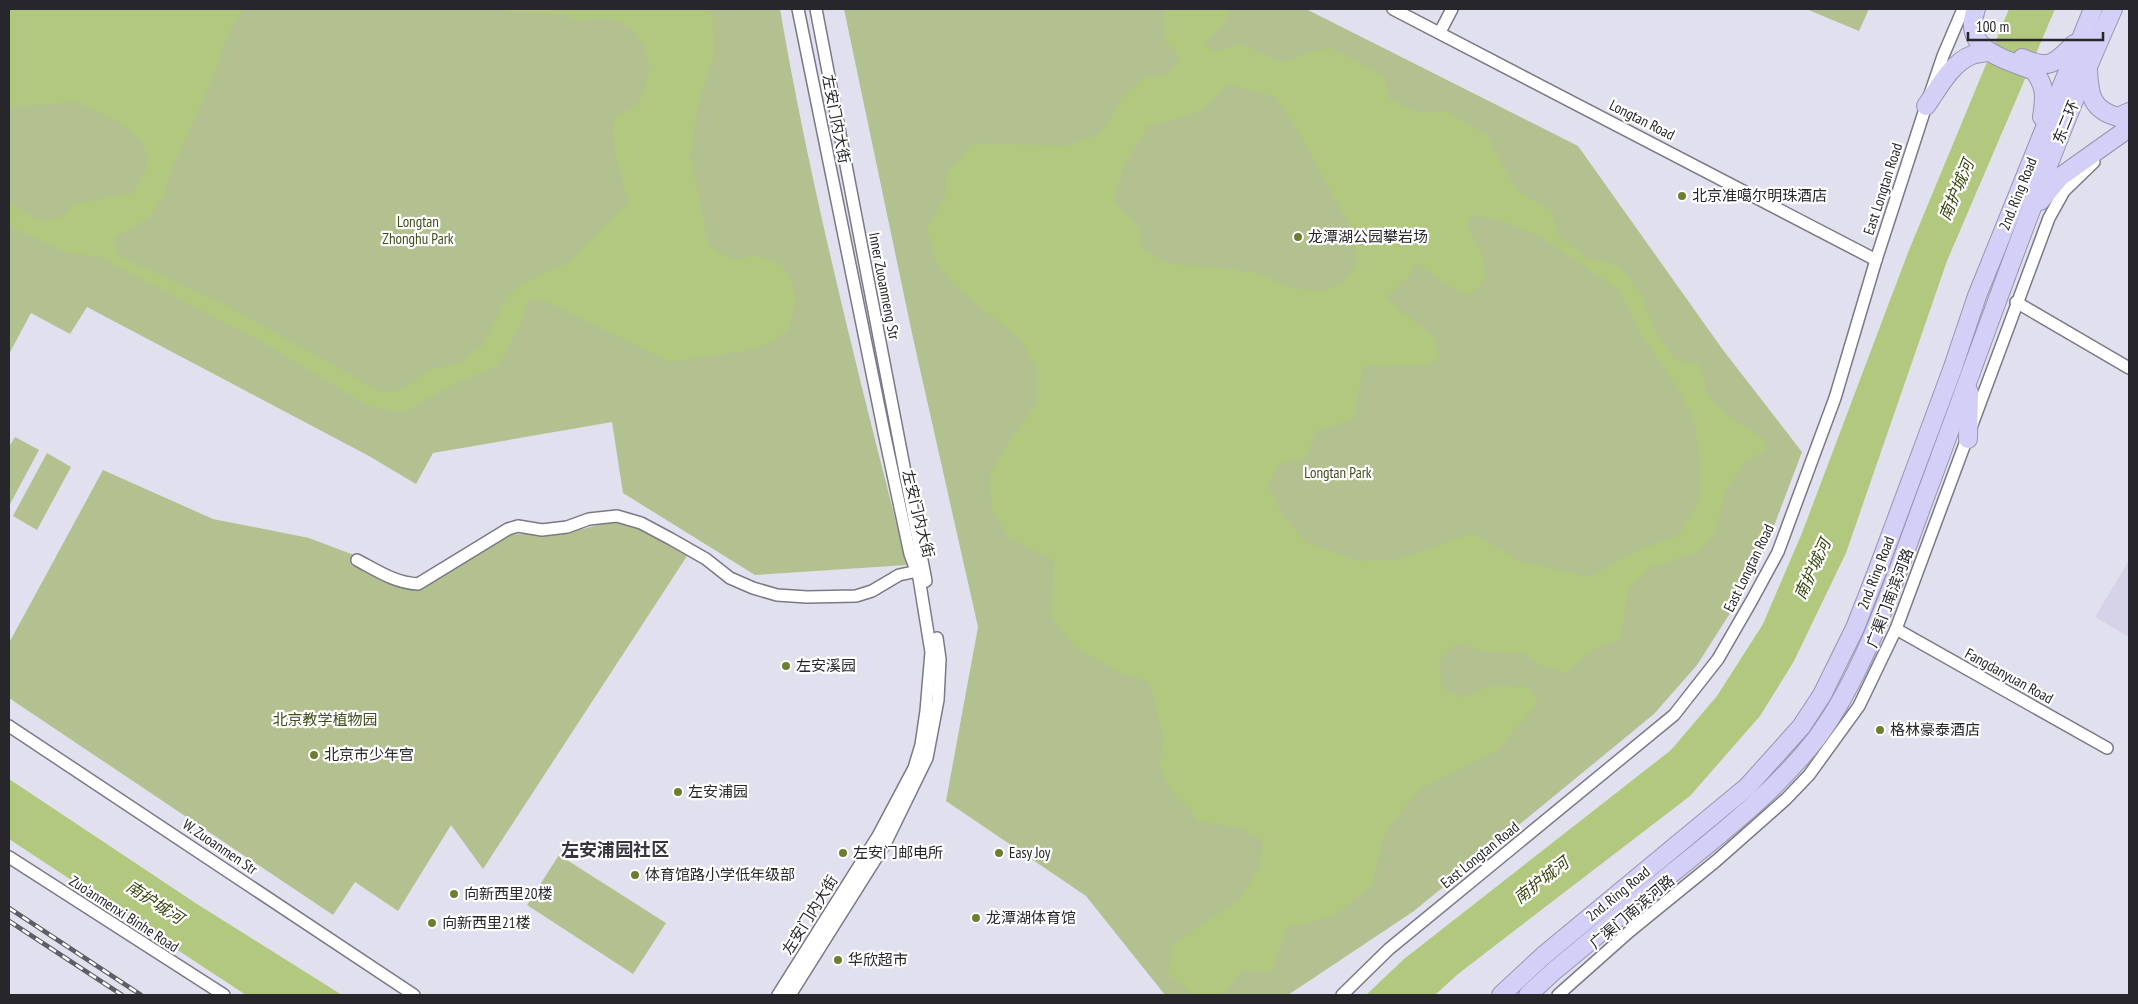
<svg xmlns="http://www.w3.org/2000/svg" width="2138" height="1004" viewBox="0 0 2138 1004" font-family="'PT Sans Narrow','Noto Sans SC',sans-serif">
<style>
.built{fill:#d6d3e8}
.green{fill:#b2c18f}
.water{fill:#b3c87f;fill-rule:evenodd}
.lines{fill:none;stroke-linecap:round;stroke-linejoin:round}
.minor-casing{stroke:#7b7986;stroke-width:14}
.highway-casing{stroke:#9794b0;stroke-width:20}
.minor{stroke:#fff;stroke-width:11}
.highway{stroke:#d4cff7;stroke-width:18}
.rail-casing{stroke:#5e5e66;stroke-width:4.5}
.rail{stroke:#fff;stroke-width:2.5;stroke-dasharray:8;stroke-linecap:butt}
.poi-dot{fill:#6b7f2f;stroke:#fff;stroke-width:2}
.labels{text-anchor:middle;stroke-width:4.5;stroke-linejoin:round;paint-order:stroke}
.street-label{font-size:15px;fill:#26262b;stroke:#fff}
.poi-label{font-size:15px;fill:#26262b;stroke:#fff;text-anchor:start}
.park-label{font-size:15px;fill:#414e19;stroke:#fff}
.water-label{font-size:16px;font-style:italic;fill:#38450f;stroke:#fff}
.quarter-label{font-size:18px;font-weight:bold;fill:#363540;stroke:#fff}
</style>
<rect width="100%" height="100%" fill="#e1e0ee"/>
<path class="built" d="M2129,560v77l-34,-20z"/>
<g class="green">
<path d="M9,9h771c32,187 80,372 127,556l-152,10 -132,-82 -11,-71 -179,31 -17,31 -47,-28 -282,-149 -17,27 -39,-21 -22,41z"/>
<path d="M844,9h462l272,137 145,204 79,102 -39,103 -29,52 -37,58 -43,49 -240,197 -126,84h-123l-79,-99 -140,-95 32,-174 -65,-289z"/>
<path d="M1806,9h63l-10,22z"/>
<path d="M15,437l24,13 -30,56v-59z"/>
<path d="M47,453l24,14 -34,63 -24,-14z"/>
<path d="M103,470l110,49 96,19 45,17 58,32 95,-52 76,-6 33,-9 24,7 47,29 -204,313 -32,-44 -53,86 -43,-29 -22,33 -324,-217v-55z"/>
<path d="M559,855l107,68 -33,51 -106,-69z"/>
</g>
<g class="water">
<path d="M9,9h235l-12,16 -20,55 -43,96 -4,18 -16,24 -35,20 4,18 108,49 153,86h21l32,-22 26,-5 26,-20 23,-48 17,-14 43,-18 61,-61c-6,-27 -19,-58 -13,-86 6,-3 15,-7 20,-11 3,-3 5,-7 6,-10 16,-27 7,-63 -23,-75 -13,-5 -27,-3 -39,1l-14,-8 -60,-3 -12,-2h215l5,9 1,37 -16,49 -8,52 18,86 12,12 18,6 13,-4 15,2 16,8 8,12 5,18 -2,17 -5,17 -15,11 -16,8 -87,13 -123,-60 -18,-3 -9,26 -22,40 -58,26 -35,21 -35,-5 -113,-68 -160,-83 -30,-3 -58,-27v-24l28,18 22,-1 16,-15 57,-11 14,-23 1,-14 -5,-15 -25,-20 -41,-19 -67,5z"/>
<path d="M1167,9h65l-9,16 -19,17 11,10 25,-8 44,19 20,-9 26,-6 54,28 4,22 25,13 35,1 39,23 29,55 35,21 8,25 27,22 32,7 23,29 14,37 21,29 23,4 10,34 20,19 35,23 2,10 -21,12 -21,31 -9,41 -17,18 -50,16 -21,24 -6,47 -24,8 -32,26 -24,-8 -19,-12 -38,-1 -27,-9 -17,16 1,28 20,11 31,-12 35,1 11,16 -42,48 -76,38 -34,41 -14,55 -37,30 -48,13 -16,45 -29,-3 -18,22 -13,3h-17l-26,-21 5,-29 67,-46 20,-33 3,-25 -25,-14 -39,-6 -30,-33 -9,-23 3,-28 -13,-55 -30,-9 -47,-27 -21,-29 2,-57 -44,-22 -19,-30 -1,-34 21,-35 26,-36v-34l-16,-29 -69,-56 -17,-24 -8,-31 19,-34v-20l27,-32 92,3 36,-12 21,-37 21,-19 23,-2 15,-17 -16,-18 -1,-22zM1229,84l47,13 20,31 58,105 3,31 -17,21 -19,6 -33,-3 -26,-14 -50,-7 -43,-3 -29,-16v-20l-27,-26 11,-36 24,-40 51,-14zM1471,215l28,5 41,16 80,55 20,42 40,58 15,34 5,39 -1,37 -21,35 -42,15 -46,26 -71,-16 -47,-28 -70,26 -45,2 -51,-19 -22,-24 -16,-32 11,-23 25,-3 13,-30 37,-11 9,-53h63l14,-8 -6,-20 -48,-40 22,-21 9,-14 24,18 28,15 17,-17 -5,-27 -15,-27z"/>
<path d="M2009,9h46l-108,252 -101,292 -52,108 -34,55 -70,80 -232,178 -23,21h-69l38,-36 267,-209 46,-54 46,-72 39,-91 107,-283z"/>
<path d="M9,779l188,125 145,91h-96l-237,-156z"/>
</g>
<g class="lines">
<g class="minor-casing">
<g id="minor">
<path d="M816,9l110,572"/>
<path d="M1393,9l483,251"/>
<path d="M1440,32l12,-23"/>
<path d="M2016,302l113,66"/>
<path d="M357,560c19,10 38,23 61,24l90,-55 10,-3 24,4 25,-3 22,-8 28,-3 24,7 30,16 35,20 24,19 23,10 24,7 30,2 49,-1 16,-5 27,-16 23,-5"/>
<path d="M1896,629l211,119"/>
<path d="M9,726l405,269"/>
<path d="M9,857l215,138"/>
<path d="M778,995l100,-159 36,-68 7,-23 5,-34 5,-59 -12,-74 -9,-24 -25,-117 -87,-428"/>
<path d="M790,995l95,-151 42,-86 11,-58 2,-41 -3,-21"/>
<path d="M1342,995l47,-46 285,-234 44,-56 34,-59 26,-48 57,-154 41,-138 50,-154 17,-50 20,-47"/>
<path d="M1558,995l72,-64 86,-70 70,-62 23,-24 50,-69 37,-77 153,-411 15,-27 30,-29"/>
</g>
</g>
<g class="highway-casing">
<g id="highway">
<path d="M1976,9c-15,41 29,50 58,62 12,15 11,27 8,46"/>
<path d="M2022,58c28,12 32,6 52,-14"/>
<path d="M2088,69c1,25 3,41 30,48l11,-5"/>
<path d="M1926,106c12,-17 25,-43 46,-51 5,-2 11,-2 16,-3"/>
<path d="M2040,201l20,-24 69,-49"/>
<path d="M1968,439l1,-47"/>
<path d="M1501,995l42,-39 204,-169 54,-60 21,-32 33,-67 23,-59 74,-199 25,-74 116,-287"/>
<path d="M1528,995l27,-25c37,-30 73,-62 110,-91 54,-44 108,-85 151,-140 52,-69 83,-174 114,-255 59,-159 114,-320 183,-475"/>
</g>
</g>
<use href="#minor" class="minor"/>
<use href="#highway" class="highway"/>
<g class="rail-casing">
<g id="rail">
<path d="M9,908l132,87"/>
<path d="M9,921l113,74"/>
</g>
</g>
<use href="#rail" class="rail"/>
</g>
<g class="poi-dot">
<circle cx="1682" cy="196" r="5"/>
<circle cx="1298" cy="237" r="5"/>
<circle cx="786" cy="666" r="5"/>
<circle cx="1880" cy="730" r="5"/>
<circle cx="314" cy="755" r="5"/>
<circle cx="678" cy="792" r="5"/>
<circle cx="843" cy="853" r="5"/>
<circle cx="999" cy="853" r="5"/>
<circle cx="635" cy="875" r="5"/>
<circle cx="454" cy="894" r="5"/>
<circle cx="976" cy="918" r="5"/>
<circle cx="432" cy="923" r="5"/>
<circle cx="838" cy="960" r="5"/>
</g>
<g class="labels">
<g class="street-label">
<text transform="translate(836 119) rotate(79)" y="5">左安门内大街</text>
<text transform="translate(1642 120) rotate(27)" y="5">Longtan Road</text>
<text transform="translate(2066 122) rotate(-68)" y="5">东二环</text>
<text transform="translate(1883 189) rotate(-72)" y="5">East Longtan Road</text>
<text transform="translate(2018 194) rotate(-68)" y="5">2nd. Ring Road</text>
<text transform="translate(884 286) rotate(79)" y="5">Inner Zuoanmeng Str</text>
<text transform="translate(918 514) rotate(76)" y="5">左安门内大街</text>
<text transform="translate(1749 568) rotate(-64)" y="5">East Longtan Road</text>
<text transform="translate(1876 573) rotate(-69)" y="5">2nd. Ring Road</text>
<text transform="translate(1890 598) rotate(-69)" y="5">广渠门南滨河路</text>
<text transform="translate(2009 676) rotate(29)" y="5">Fangdanyuan Road</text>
<text transform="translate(220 847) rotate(34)" y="5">W. Zuoanmen Str</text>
<text transform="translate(1480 855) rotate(-39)" y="5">East Longtan Road</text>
<text transform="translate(1618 894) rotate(-39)" y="5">2nd. Ring Road</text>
<text transform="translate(1632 912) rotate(-40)" y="5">广渠门南滨河路</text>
<text transform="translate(124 914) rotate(33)" y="5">Zuo'anmenxi Binhe Road</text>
<text transform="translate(810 915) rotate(-58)" y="5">左安门内大街</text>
</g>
<g class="poi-label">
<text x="1692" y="201">北京准噶尔明珠酒店</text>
<text x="1308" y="242">龙潭湖公园攀岩场</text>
<text x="796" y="671">左安溪园</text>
<text x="1890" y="735">格林豪泰酒店</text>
<text x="324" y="760">北京市少年宫</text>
<text x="688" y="797">左安浦园</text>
<text x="853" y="858">左安门邮电所</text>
<text x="1009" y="858">Easy Joy</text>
<text x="645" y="880">体育馆路小学低年级部</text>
<text x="464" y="899">向新西里20楼</text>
<text x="986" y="923">龙潭湖体育馆</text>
<text x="442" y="928">向新西里21楼</text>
<text x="848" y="965">华欣超市</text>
</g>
<g class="park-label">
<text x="418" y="227">Longtan<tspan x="418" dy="17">Zhonghu Park</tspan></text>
<text x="1338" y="478">Longtan Park</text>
<text x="325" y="725">北京教学植物园</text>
</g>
<g class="water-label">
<text transform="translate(1956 190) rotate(-67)" y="6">南护城河</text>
<text transform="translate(1812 569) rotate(-65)" y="6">南护城河</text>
<text transform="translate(1541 880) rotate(-38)" y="6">南护城河</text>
<text transform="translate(155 902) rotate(33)" y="6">南护城河</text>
</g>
<g class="quarter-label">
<text x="615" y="856">左安浦园社区</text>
</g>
</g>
<rect width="2138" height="1004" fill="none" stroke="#26262b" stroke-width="20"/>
<path d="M1968 32v8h135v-8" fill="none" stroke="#26262b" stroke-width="2.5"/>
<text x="1976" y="32" font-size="15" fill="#26262b" stroke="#ffffff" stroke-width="4" paint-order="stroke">100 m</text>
</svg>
